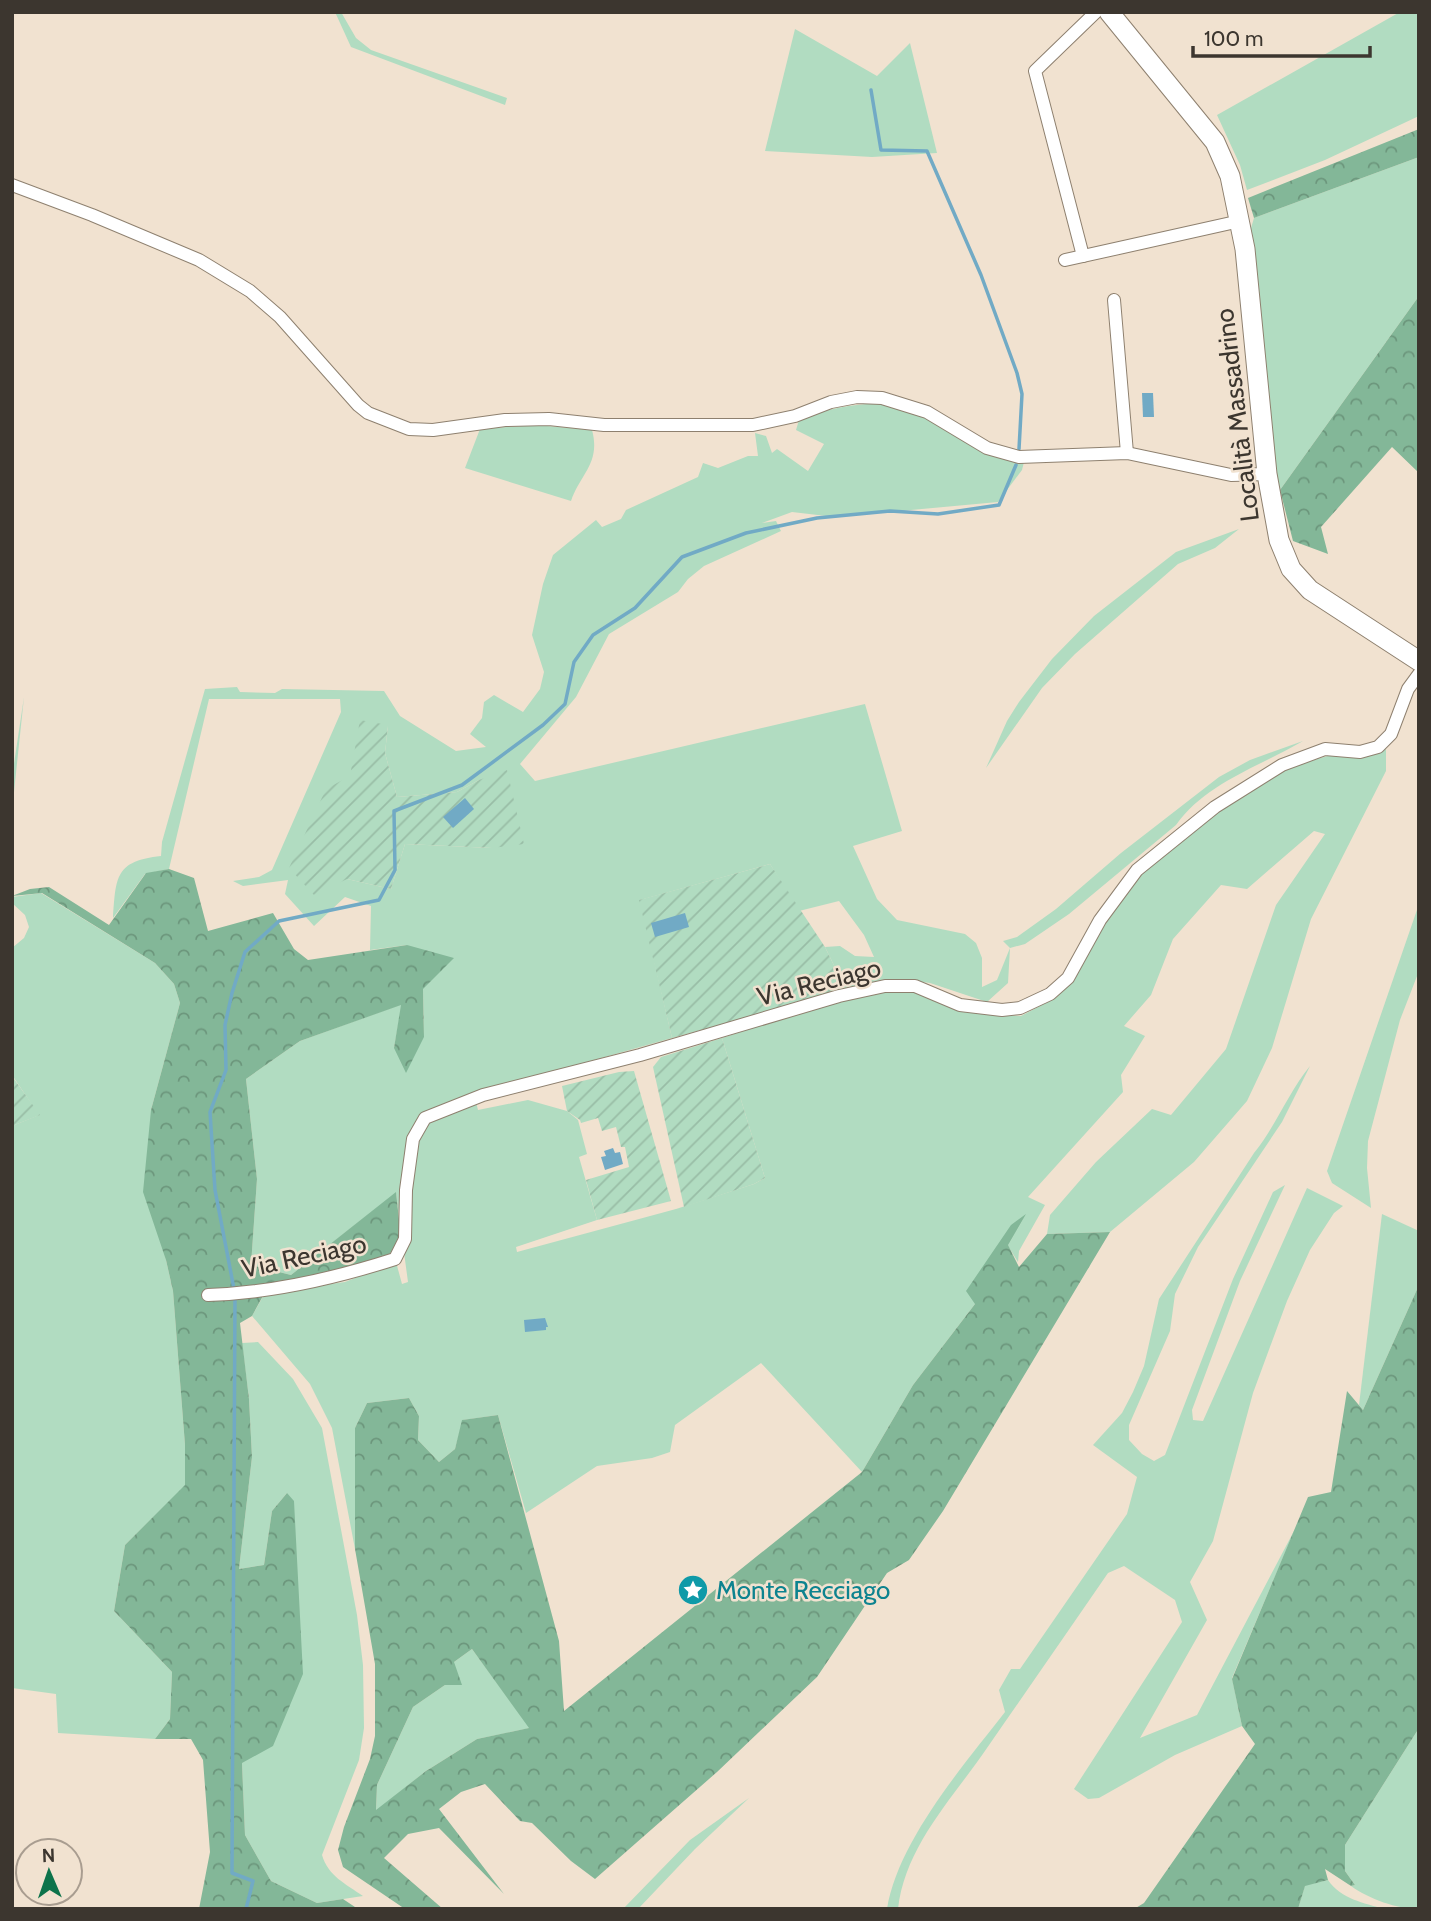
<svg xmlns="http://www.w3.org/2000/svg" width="1431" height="1921" viewBox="0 0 1431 1921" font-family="Cabin,sans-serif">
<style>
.green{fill:#b1dcc1;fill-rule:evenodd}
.forest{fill:url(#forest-crowns);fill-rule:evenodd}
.garden{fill:url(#garden-furrows)}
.water{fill:#71aac5}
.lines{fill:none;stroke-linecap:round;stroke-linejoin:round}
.stream{stroke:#71aac5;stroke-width:3.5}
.minor-casing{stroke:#8e806f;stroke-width:14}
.primary-casing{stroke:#8e806f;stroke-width:21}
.minor{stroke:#fff;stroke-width:12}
.primary{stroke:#fff;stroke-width:19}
.labels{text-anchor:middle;stroke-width:5;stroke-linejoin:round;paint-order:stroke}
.street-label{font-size:26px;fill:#3c362f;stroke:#f1e2d0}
.culture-label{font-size:26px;fill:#0d838f;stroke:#f1e2d0;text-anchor:start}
</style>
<defs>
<pattern id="forest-crowns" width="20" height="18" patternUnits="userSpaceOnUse" patternTransform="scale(1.75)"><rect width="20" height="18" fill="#83b798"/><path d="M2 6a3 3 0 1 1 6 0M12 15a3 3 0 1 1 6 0" fill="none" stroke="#6c967c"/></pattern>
<pattern id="garden-furrows" width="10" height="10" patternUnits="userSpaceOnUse" patternTransform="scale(1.75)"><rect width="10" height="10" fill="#b1dcc1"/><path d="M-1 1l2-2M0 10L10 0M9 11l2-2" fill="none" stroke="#99bda6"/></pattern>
</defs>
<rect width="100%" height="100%" fill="#f1e2d0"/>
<g class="green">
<path d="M335,12h6l15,26 15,12 136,48 -2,7 -154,-58z"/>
<path d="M1400,12h19v104l-94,44 -78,30 -7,-25 -23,-50z"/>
<path d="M795,29l82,47 33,-33 27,110 -65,4 -107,-6z"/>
<path d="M1419,157v139l-139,194 -8,-14 -21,-248 3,-10z"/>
<path d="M880,403l63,21 82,34 -3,12 -24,32 -163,15 -43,-5 -30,11 14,-2 5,10 -77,35 -16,13 -10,13 -69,42 -33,63 -56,67 15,17 330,-77 37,127 -49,15 24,53 20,21 68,14 11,9 6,15v29l15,-7 13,-32 -7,-7 14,-4 39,-28 65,-56 98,-76 31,-17 53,-19c-44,26 -96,41 -127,84l-107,89 -44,30 -15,4 -2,35 -21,19 -57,-19 -22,-3 -62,10 -21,-43 15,-1 15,10 19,1 -10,-22 -25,-34 -40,10 -29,-47 -130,36 32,138 -198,56 4,16 50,-10 39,11 11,9 9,34 -8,3 18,63 -81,27 1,5 159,-43 78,-25 11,-6 -43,-140 119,-38 44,-11 26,2 52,21 58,4 36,-19 14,-17 32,-59 39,-51 73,-60 63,-39 56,-17h43l9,-5v22l-75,148 -39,129 -25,53 -53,61 -84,70 -63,2 3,-19 46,-53 56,-53 19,6 55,-66 50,-144 49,-71 -11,-3 -67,58 -26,-4 -48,54 -22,56 -27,31 21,10 -24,39 2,17 -95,105 17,8 -26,46 -1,11 -10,-16 17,-30 -50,88 -62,81 -51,87 -101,-109 -86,62 -5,27 -18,6 -55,8 -71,47 -28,-98 -35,5 -8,29 -16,13 -21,-22 1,-24 -10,-18 -42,5 -12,25v121l-23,-121 -22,-44 -58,-68 13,-23 80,-11 51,-20 6,22 6,-2 -12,-89 -105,82 -40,-10 6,-86 -11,-100 54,-38 102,-37 -8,44 30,-11 -1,-48 -16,-44 -37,5 1,-44 -26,-9 -31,29 -29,-32 3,-14 -45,6 -10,-5 26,-4 13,-7 69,-158 -1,-13h-131l-40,170 -24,5 -32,44c3,-41 2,-57 48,-62l1,-14 43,-153 32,-2 3,5 35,1 7,-4 102,2 16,25 56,35 30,-4 -16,-13 12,-16 2,-16 10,-7 29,17 17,-23 4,-17 -12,-37 11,-51 10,-29 43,-35 6,7 19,-8 5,-9 72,-33 5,-14 15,5 30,-12h10l-3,-23 11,3 6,17 5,-4 31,22 16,-27 -28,-14 3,-10c27,-12 52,-15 81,-17zM388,725l-3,28 12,44 60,-5 22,-12 13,68 -87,-4 -14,45 -44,-10z"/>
<path d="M536,425l56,5c9,33 -12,44 -21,71l-106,-33 15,-39z"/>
<path d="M1239,529l-24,19 -37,16 -103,90 -33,34 -56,80 21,-47 12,-19 33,-43 42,-43 82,-64z"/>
<path d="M24,697l-12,114v-34z"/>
<path d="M41,893l114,70 19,21 6,19 -29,107 15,150 7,31 12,154v41l-60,59 -11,66 58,61 -2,47 -15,20 -97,-6 -2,-39 -44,-6v-562l27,-11 -27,-40v-127l12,-10 5,-11 -4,-12 -13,-12v-6z"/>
<path d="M1419,904v67l-19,49 -32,121 -1,27 4,40 -39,-25 -5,-12z"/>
<path d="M1310,1066l-28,56 -84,125 -23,47 -5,37 -41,94v15l13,14 12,7 11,-6 68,-176 40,-87 12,-7 -45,96 -48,129 1,10 10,1 104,-233 36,18 -9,7 -24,37 -23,51 -34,92 -40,148 -23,41 17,38 -67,118 57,-23 98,-186 -63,149 10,48 -67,29 -76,43 -11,1 -14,-10 108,-167 -7,-22 -51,-34 -16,7c-40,58 -80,116 -121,175 -34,50 -82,98 -89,161h-11c11,-68 76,-143 118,-197l-6,-22 12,-21h9l107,-155 10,-37 -44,-32 29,-32 11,-21 11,-26 15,-67 95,-146c22,-27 34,-60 56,-87z"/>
<path d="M1382,1214l37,17v54l-56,125 -4,-5z"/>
<path d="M258,1342l35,37 29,49 35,187 6,50 1,63 -5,32 -37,95c6,21 24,29 41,41l-46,7 -46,-22 -26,-46 -3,-72 45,-270 -15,18 -8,54 -25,4 13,-112 -3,-58 -7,-56z"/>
<path d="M472,1649l58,79 -53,11 -51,32 -50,40 1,-26 36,-78 32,-22 9,-23z"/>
<path d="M1419,1728v181c-22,0 -50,-10 -68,-23l4,-1 -10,-14v-26z"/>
<path d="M749,1798l-54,51 -57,60h-15l67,-69z"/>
<path d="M1328,1880c13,19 36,23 56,29h-86l7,-24z"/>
</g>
<g class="forest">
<path d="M1419,129v28l-165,61 -6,-20z"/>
<path d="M1419,296v177l-27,-26 -71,80 7,27 -35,-13 -13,-51z"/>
<path d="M169,869l25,9 14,53 65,-18 21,36 14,11 99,-15 47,13 -31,31 1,48 -18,36 -12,-25 7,-43 -101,36 -54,38 11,100 -6,86 40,10 105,-83 5,46 -12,17 -68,22 -52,8 -17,31 -12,7 9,76 3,58 -13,112 25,-4 8,-54 15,-18 7,8 9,173 -30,72 -31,17 3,72 26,46 46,22 26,-4 15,10h-159l11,-57 -7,-92 -12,-21h-36l15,-20 2,-47 -58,-61 11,-66 60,-60v-40l-12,-154 -7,-31 -23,-68 8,-82 29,-107 -6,-19 -19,-21 -113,-70 -30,3 18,-7 19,-2 60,38 37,-52z"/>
<path d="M1026,1214l-18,31 11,22 28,-33 63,-2 -167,279 -34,49 -22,13 -70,104 -100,95 -122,107 -24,-18 -39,-38 -12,-2 -35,-37 -24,8 -22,17 65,85 -65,-66 -31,6 -24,24 59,51h-38l-62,-42 -5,-17 6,-23 26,-68 5,-23v-72l-20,-115v-121l12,-25 42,-5 10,18 -1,24 21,22 16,-13 7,-29 36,-5 61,226 5,70 298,-239 51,-87 62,-81 -9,-13 45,-66zM472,1649l57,79 -52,11 -51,32 -50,39 1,-25 36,-78 32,-22h17l-8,-23z"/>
<path d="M1419,1285v443l-74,117v26l10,14 -4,1 -26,-17 3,11 -23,6 -7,23h-164l10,-6 111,-159 -13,-18 -10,-47 76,-182 23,-5 16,-101 16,19z"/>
</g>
<g class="garden">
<path d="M360,720l28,5 -3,28 12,44 60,-5 22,-12 28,-10 17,74 -32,4 -87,-4 -14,45 -44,-10 -33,16 -25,-27 37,-79 24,-13z"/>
<path d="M770,864l55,83 21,43 -174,48 -33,-138z"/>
<path d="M722,1038l43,140 -11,6 -70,23 -31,-140 8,-10z"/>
<path d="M634,1071l37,130 -74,19 -11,-40 43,-13 -4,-20h-4l-5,-20 -14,4 -4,-13 -17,5 -1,-3 -13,-9 -5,-25 57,-14z"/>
<path d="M12,1076l28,39 -28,11z"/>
</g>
<g class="water">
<path d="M1142,393h11l1,24h-11z"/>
<path d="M465,798l9,11 -21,19 -10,-11z"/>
<path d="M685,913l4,14 -34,10 -4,-14z"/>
<path d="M613,1148l2,5 5,-1 3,12 -18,6 -4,-13 5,-1 -2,-5z"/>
<path d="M545,1318l3,9h-2v3l-21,2 -1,-12z"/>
</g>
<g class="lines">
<g class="stream">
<path d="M871,90l10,60 46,1 54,124 36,98 5,21 -3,55"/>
<path d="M234,1289l-19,-99 -5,-78 16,-42 -1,-45 7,-32 13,-41 34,-31 100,-21 16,-30 -1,-59 68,-26 81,-60 22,-21 9,-42 19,-27 42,-27 47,-51 64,-24 71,-15 73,-7 48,3 61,-9 17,-40"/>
<path d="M235,1296l-3,577 21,8 -7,28"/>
</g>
<g class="minor-casing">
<g id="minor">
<path d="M12,185l80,30 107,45 51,31 30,26 78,88 10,8 41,16 24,1 72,-10 44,-1 55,6h149l42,-9 36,-14 26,-5 25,1 45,14 60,36 32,9 108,-4 104,22 36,-1"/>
<path d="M1083,256l-48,-185 61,-59"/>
<path d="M1065,260l175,-39"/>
<path d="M1114,300l13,153"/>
<path d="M208,1295c62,-2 128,-17 187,-36l10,-20 1,-49 7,-51 12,-21 58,-23 157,-40 199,-59 46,-10h30l45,19 42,5 18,-2 30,-14 18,-16 32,-58 37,-50 78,-63 67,-42 43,-16 35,3 18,-5 13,-13 17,-45 11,-15"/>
</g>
</g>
<g class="primary-casing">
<path id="primary" d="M1109,12l106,130 15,34 15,73 22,225 12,66 12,29 19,21 109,71"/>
</g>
<use href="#minor" class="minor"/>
<use href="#primary" class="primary"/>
</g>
<defs>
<g id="sight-disc" transform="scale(1.575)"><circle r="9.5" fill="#0f9aa8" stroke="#f1e2d0"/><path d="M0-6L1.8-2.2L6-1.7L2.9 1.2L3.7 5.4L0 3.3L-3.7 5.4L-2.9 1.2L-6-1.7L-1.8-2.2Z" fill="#fff"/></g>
</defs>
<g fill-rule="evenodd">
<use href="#sight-disc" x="693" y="1590"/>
</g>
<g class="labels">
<g class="street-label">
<text transform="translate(1237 415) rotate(-97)" y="9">Località Massadrino</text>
<text transform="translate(819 982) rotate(-14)" y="9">Via Reciago</text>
<text transform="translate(304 1256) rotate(-12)" y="9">Via Reciago</text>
</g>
<g class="culture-label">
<text x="716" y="1599">Monte Recciago</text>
</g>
</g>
<rect width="1431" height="1921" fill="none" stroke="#3c362f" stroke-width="28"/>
<g transform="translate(49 1872) rotate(358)"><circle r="33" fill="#f1e2d0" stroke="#a99d90" stroke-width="2"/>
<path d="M0-5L12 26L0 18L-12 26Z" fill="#0d734b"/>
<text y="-10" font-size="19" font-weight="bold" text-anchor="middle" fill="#3c362f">N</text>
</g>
<path d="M1193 46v10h177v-10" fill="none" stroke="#3c362f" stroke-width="3.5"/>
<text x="1204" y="46" font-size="21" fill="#3c362f" stroke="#f1e2d0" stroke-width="5" paint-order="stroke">100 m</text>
</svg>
